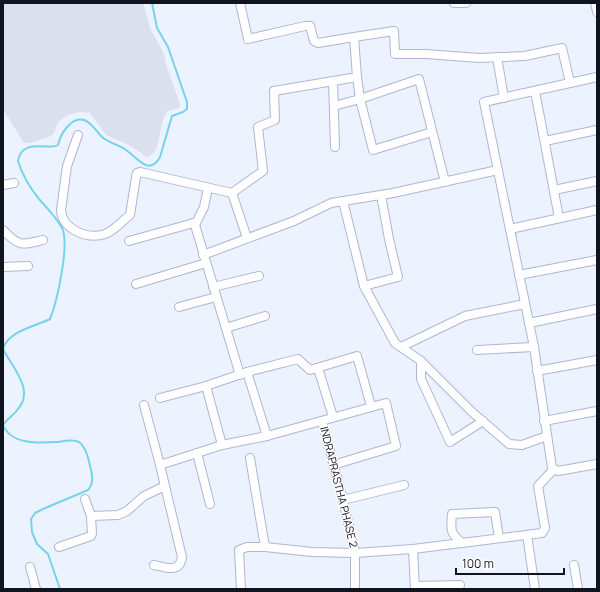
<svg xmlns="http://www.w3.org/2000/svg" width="600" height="592" viewBox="0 0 600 592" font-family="Manrope,sans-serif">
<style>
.built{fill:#dbe0ef}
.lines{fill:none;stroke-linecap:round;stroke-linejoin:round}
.stream{stroke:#74d4eb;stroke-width:2}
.minor-casing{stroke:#acb7d5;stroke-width:10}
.minor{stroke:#fff;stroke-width:8}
.labels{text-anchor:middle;stroke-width:3;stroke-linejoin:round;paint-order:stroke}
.street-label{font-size:11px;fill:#10141f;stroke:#fff}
</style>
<rect width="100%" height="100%" fill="#edf2ff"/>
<path class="built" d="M3,3h140l7,25 14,26 2,11 14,39 -1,4 -12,3 -4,9 -6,27 -3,6 -7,4 -18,-12 -23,-10 -16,-22 -10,-1 -12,3 -10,7 -4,11 -5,4 -19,6h-6l-21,-34z"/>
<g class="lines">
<g class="stream">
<path d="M3,349c5,-18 31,-22 47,-30 7,-17 20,-75 12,-91 -6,-11 -15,-20 -23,-29 -9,-11 -17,-25 -21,-38 4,-24 31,-10 40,-16 2,-10 13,-29 26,-25 7,2 13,12 18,17 7,6 17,8 24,13 11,7 23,27 34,7l12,-41 11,-4 4,-3v-7l-19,-55 -11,-19 -5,-25"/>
<path d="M3,349c9,18 32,41 15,60 -4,6 -10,9 -15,16 8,20 36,18 55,17 6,-1 15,-3 21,0 8,6 10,20 12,28 2,8 2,15 -3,20l-45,19 -8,4 -4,6 1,13 5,12 11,10 12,35"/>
</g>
<g class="minor-casing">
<g id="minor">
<path d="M454,3h12"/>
<path d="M595,3l2,9"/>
<path d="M354,37l40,-6 1,23h31l53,4 46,-2 37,-8 8,35 27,-6"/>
<path d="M497,57l7,41"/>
<path d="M357,77l3,22 59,-20 26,103"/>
<path d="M333,81l2,66"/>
<path d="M570,83l-86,19 50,245 18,121 6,3 39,-7"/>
<path d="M535,91l24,127"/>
<path d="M334,106l26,-7 13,51 59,-18"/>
<path d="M78,135l-11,31 -6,44c1,19 26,30 44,24 9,-3 17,-13 25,-19l6,-38 1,-4 3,-1 92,21 31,-22 -5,-44 17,-7 -1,-29 83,-14 -3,-40 -36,6 -4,-2 -4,-15h-5l-57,13 -8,-36"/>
<path d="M545,141l52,-11"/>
<path d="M3,185l11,-2"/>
<path d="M554,190l43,-9"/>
<path d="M232,193l15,45"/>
<path d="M343,201l21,85 31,57 26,18v18l29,63 33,-21"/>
<path d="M195,225l9,-18 4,-19"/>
<path d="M510,229l87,-19"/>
<path d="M3,230c16,17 19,15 40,10"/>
<path d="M129,241l61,-17 3,-1 2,2 45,150"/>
<path d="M203,255l91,-34 37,-18 62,-10 105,-23"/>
<path d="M3,267l25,-1"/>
<path d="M519,275l78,-15"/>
<path d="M136,284l70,-21"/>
<path d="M364,286l34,-9 -9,-38 -8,-44"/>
<path d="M213,287l46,-11"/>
<path d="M179,307l37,-10"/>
<path d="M529,323l68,-14"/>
<path d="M226,328l39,-12"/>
<path d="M401,347l64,-31 60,-12"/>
<path d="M477,350l57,-3"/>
<path d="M421,361l51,51 37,32 13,1 25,-9"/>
<path d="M318,368l15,49"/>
<path d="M537,371l60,-11"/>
<path d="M247,372l51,-13 12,11 47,-14 14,50"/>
<path d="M206,386l16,59"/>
<path d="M144,405l16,60 22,92c-2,16 -16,11 -28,8"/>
<path d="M322,421l21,79 12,53v36"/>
<path d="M544,421l53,-10"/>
<path d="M267,436l119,-33 10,43 -63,19"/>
<path d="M197,453l13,51"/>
<path d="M250,458l15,89"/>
<path d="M160,465l62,-20 45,-9 -20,-64 -41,14 -46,12"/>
<path d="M343,500l61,-15"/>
<path d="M91,516l27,-1 9,-4 17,-15 21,-10"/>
<path d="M527,535l8,54"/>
<path d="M462,543c-13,-11 -11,-14 -10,-29l43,-2 4,26"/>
<path d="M59,547l32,-11 1,-2 -1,-18 -6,-17"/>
<path d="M413,549l2,40"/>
<path d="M574,565l4,24"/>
<path d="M30,567l6,22"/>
<path d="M415,586l45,-1"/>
<path d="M241,589l-2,-39 8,-3h18l47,5 43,1 58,-4 129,-16 3,-5 -7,-42 16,-17"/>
</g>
</g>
<use href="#minor" class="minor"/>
</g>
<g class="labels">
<g class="street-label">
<text transform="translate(339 487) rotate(76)" y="4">INDRAPRASTHA PHASE 2</text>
</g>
</g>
<rect width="600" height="592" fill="none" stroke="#10141f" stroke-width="8"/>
<path d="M456 568v6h108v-6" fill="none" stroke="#10141f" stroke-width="2"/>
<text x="462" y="568" font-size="12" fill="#10141f" stroke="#ffffff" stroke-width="3" paint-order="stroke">100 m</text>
</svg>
